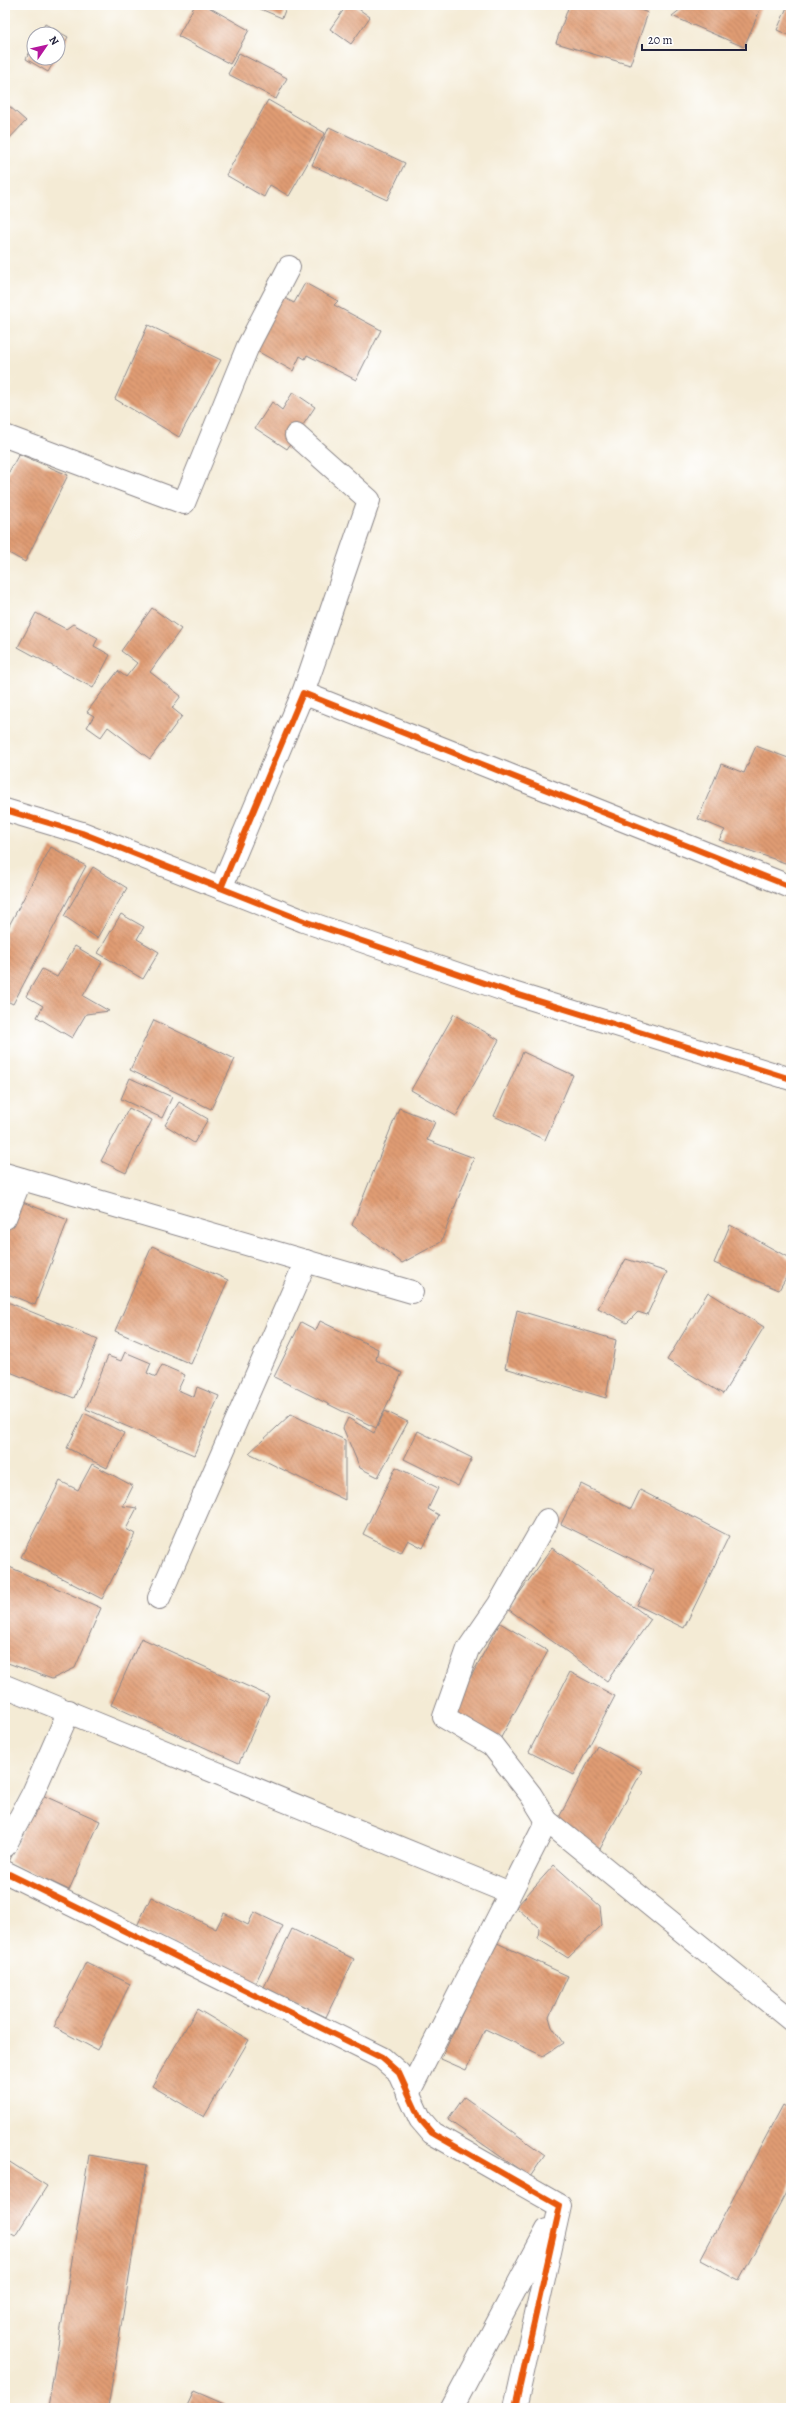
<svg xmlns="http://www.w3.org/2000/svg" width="796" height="2413" viewBox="0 0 796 2413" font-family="Alegreya,serif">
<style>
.building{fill:url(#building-back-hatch)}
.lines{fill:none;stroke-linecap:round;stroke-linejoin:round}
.minor-casing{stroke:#8b8688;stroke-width:24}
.minor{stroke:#fff;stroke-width:22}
.cycleway-casing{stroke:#fff;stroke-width:8}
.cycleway{stroke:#e8590c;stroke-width:6}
</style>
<defs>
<pattern id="building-back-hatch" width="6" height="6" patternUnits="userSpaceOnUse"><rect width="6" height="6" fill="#e09c73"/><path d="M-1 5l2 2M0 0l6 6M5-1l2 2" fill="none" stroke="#b57f60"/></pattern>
</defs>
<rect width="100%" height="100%" fill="#fff"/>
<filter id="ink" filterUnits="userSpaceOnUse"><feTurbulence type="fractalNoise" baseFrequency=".025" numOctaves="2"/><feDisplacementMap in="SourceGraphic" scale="8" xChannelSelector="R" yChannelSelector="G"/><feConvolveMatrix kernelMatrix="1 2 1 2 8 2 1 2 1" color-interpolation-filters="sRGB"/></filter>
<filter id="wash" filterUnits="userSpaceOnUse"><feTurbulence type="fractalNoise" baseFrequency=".012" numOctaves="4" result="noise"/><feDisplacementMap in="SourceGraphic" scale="16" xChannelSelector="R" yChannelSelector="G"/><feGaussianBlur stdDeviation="0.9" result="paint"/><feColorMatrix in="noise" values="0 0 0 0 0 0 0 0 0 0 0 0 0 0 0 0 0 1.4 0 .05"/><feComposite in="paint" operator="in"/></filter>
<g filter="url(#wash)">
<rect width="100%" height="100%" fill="#f4ebd5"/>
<g id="blocks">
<g class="building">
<path d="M195,5h10l44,25 -19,34 -52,-28z"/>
<path d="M251,5h36l-5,13z"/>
<path d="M347,5h6l17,12 -19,27 -21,-15z"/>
<path d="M569,5h58l21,8 -18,52 -74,-22z"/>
<path d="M686,5h76l-18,42 -72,-31z"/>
<path d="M788,5h3v31l-14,-6z"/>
<path d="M45,24l23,13 -10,18v-21h-18z"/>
<path d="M34,44v14h22l-8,14 -22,-13z"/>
<path d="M239,53l48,25 -11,21 -48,-25z"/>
<path d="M268,100l57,33 -36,63 -19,-11 -6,12 -38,-22z"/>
<path d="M9,106l17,15 -21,22v-34z"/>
<path d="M329,127l76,36 -18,37 -75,-35z"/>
<path d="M305,283l33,18 -4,4 47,25 -25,50 -49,-25 -2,4 -5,-3 -7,15 -45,-25 29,-52 17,9z"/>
<path d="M148,325l73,35 -42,77 -64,-38z"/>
<path d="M293,392l22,15 -28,42 -32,-21 17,-26 10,8z"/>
<path d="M19,454l49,21 -43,87 -20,-11v-72z"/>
<path d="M152,608l29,21 -31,43 31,24 -9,12 10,8 -32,43 -42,-32 -7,10 -14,-10 7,-11 -7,-4 31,-41 8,6 11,-14 -16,-12z"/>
<path d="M36,613l30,16 7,-5 25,14 -4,8 16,9 -17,33 -75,-41z"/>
<path d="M756,746l35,13v106l-72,-25 6,-10 -27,-11 23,-55 23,9z"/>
<path d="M51,847l35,19 -73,138 -8,-4v-67z"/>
<path d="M93,867l34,21 -30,50 -33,-22z"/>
<path d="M121,914l23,13 -7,12 22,13 -16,27 -45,-26z"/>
<path d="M75,946l27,16 -19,34 26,15 -23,3 -14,24 -35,-21 6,-11 -17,-10 16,-27 15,8z"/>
<path d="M454,1014l45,26 -43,76 -45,-26z"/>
<path d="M154,1020l81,39 -24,50 -81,-39z"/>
<path d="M523,1052l50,23 -28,65 -51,-24z"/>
<path d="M130,1078l42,19 -10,21 -41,-19z"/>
<path d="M179,1102l29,17 -14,24 -29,-18z"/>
<path d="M129,1108l23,12 -26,53 -25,-12z"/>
<path d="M399,1108l36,14 -8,18 47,18 -33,84 -39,21 -50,-38z"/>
<path d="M20,1201l48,19 -33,85 -30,-12v-55z"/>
<path d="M730,1225l61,34v10l-12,21 -65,-27z"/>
<path d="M152,1246l76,34 -37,84 -76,-33z"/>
<path d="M626,1259l41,13 -20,43 -9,-3 -11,11 -29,-15z"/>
<path d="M708,1292l56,35 -41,67 -56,-34z"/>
<path d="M5,1301l93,38 -24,59 -69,-28z"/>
<path d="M517,1310l99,30 -10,58 -101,-30z"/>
<path d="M320,1321l58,28 -2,11 26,13 -26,55 -102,-51 27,-55 15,8z"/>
<path d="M125,1352l26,11 -4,10 9,4 6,-12 23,10 -7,15 16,7 3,-10 22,9 -25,59 -108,-46 22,-53 13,5z"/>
<path d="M385,1411l23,11 -30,55 -18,-9 -17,-40 5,-10 26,15z"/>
<path d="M84,1413l40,20 -17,35 -40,-20z"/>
<path d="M291,1414l54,26v60l-96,-47z"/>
<path d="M418,1431l54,27 -14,28 -54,-27z"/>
<path d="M92,1464l41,22 -10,20 14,2 -11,21 9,5 -33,65 -81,-42 39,-76 18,9z"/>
<path d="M396,1467l42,21 -10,21 11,6 -16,33 -15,-8 -7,13 -38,-19z"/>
<path d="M581,1484l50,25 9,-19 89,46 -45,92 -47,-23 17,-35 -93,-46z"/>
<path d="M552,1548l99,71 -44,62 -99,-72z"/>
<path d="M5,1565l96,43 -26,60 -23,11 -47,-17z"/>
<path d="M500,1623l48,28 -50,92 -49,-26z"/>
<path d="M141,1638l128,58 -30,67 -128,-58z"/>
<path d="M570,1672l45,24 -41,79 -45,-23z"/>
<path d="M597,1746l45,25 -42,78 -45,-24z"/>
<path d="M40,1794l60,27 -31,69 -60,-28z"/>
<path d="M554,1865l46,41 2,19 -34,33 -30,-19 1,-11 -23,-21z"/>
<path d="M151,1897l65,32 8,-16 24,12 6,-13 29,14 -28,58 -118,-58z"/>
<path d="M292,1929l62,30 -28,58 -62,-30z"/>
<path d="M495,1942l73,34 -19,41 3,10 11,16 -20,13 -58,-27 -19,41 -25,-11z"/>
<path d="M86,1962l44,22 -33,66 -43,-23z"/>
<path d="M197,2009l52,31 -45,77 -52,-31z"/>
<path d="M464,2097l81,58 -15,22 -82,-57z"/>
<path d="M783,2105l8,5v73l-52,98 -39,-21z"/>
<path d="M89,2155l58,10 -39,243h-60z"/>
<path d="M5,2159l42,27 -32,50 -10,-6z"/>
<path d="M194,2391l37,16v1h-45z"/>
</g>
</g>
</g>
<g filter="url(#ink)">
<use href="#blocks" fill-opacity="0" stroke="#8b8688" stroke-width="1"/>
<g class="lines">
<g class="minor-casing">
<g id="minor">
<path d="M296,435l73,65 -66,193 19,-54"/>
<path d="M5,436l179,67 64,-157 41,-79"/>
<path d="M5,810l77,23 222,88 209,72 278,86"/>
<path d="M221,888l82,-195 488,194"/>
<path d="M5,1174l407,118"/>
<path d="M5,1218l16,-39"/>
<path d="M547,1520l-48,84 -31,45 -24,68 48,28 39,50 16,26 244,199"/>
<path d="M159,1598l147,-337"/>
<path d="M5,1686l505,207"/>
<path d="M5,1846l28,-53 36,-82"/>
<path d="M5,1872l377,186 17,15 21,46 12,14 128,73 -45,202"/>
<path d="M408,2094l139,-273"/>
<path d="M452,2408l95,-178"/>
</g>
</g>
<use href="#minor" class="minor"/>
<g class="cycleway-casing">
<g id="cycleway">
<path d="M5,810l77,23 222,88 209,72 278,86"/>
<path d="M221,888l82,-195 488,194"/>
<path d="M5,1872l377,186 17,15 21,46 12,14 128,73 -45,202"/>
</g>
</g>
<use href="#cycleway" class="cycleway"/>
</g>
</g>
<rect width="796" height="2413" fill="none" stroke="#fff" stroke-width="20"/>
<g transform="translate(46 46) rotate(56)"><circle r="19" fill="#ffffff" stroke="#a7a7b1"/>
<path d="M0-3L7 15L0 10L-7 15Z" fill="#b5179e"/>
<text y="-6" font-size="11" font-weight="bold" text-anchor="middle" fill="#22223b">N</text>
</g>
<path d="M642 44v6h104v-6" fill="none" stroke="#22223b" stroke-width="2"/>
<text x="648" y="44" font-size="12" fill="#22223b" stroke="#ffffff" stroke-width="3" paint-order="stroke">20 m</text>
</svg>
